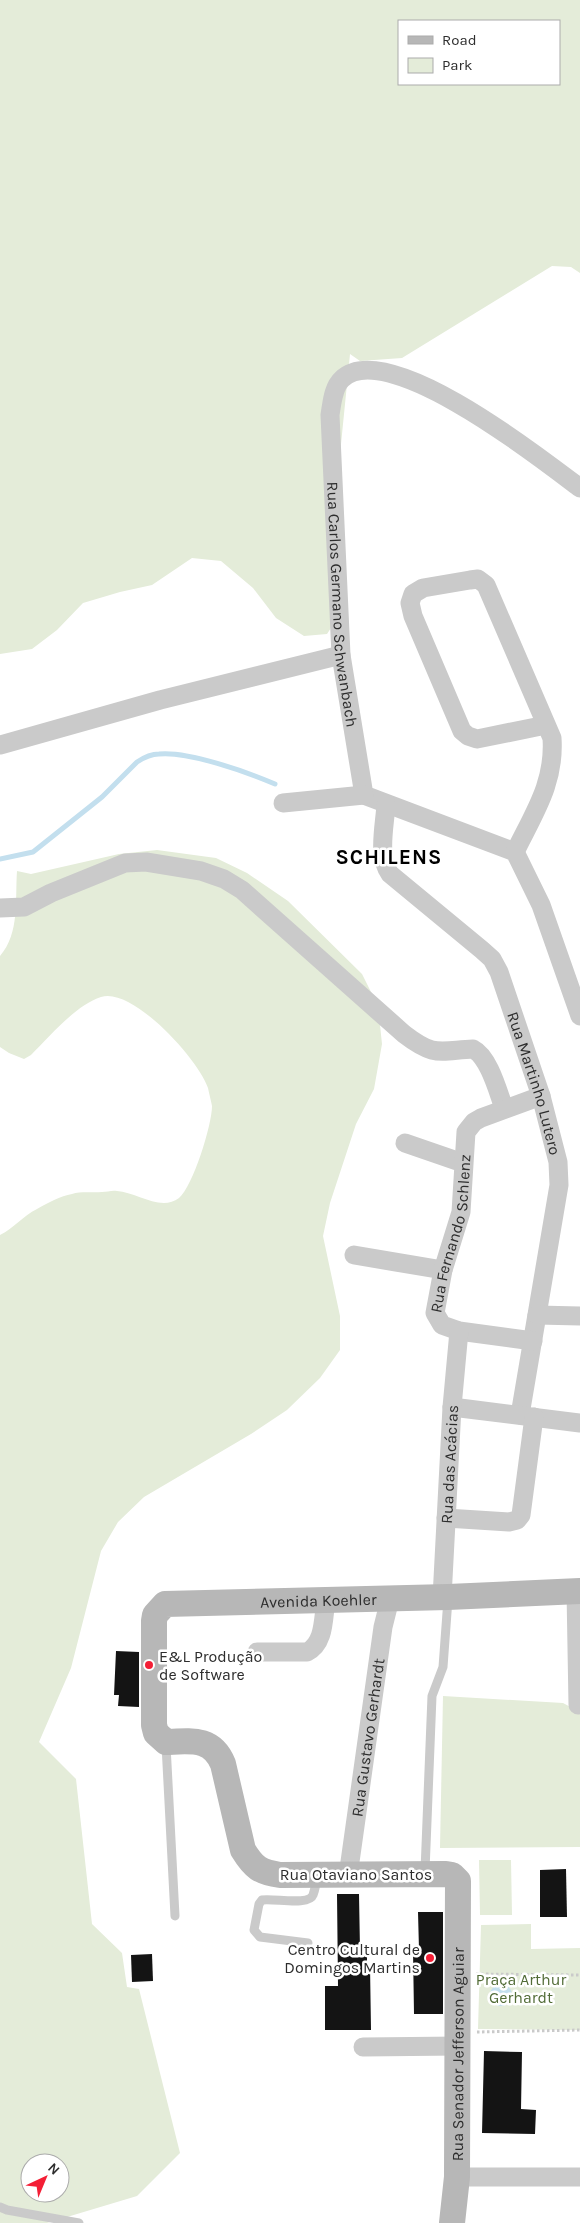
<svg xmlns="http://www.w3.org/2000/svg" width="580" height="2223" viewBox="0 0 580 2223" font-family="Karla,sans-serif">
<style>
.green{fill:#e4ecd9;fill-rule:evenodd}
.water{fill:#c3dfee}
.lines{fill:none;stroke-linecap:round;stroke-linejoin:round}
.stream{stroke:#c3dfee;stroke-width:5}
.building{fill:#141414}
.path{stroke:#cacaca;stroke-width:3;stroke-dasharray:2.5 2.5;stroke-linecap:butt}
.lane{stroke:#cacaca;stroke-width:9}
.street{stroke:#cacaca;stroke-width:19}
.secondary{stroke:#b7b7b7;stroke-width:26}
.poi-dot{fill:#f41f36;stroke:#fff;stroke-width:2}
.labels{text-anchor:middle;stroke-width:5;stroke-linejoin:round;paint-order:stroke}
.street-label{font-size:16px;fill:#2d2d2d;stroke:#fff}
.poi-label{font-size:16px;fill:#2d2d2d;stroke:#fff;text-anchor:start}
.park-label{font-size:16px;fill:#526c37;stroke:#fff}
.district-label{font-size:21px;font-weight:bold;letter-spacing:1px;fill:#000;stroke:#fff}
</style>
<rect width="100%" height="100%" fill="#fff"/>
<g class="green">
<path d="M0,0h580v273l-9,-6 -19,-1 -150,92 -42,3 -10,-7 -10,100 6,151 -19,29 -23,2 -28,-18 -23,-30 -32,-27 -29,-3 -40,27 -32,7 -37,11 -26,27 -25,19 -32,5zM399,21h160v63h-160z"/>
<path d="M157,850l59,8 31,15 41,28 74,73 16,32 4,38 -8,45 -18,35 -26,79 -7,33 17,80v34l-20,28 -33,32 -36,24 -107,63 -26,25 -17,29 -30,117 -32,74 37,37 16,145 30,29 5,34 12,2 41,164 -43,43 -90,27h-47v-988c14,-7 23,-19 37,-26 10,-6 24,-13 35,-15 9,-3 20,-1 30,-2 5,0 10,-2 15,-1 19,1 44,21 62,7 14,-12 33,-73 33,-92 -1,-5 -3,-13 -4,-18 -9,-28 -76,-102 -107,-91 -25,8 -51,39 -70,58l-7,4 -15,-6 -9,-6v-91c20,-23 15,-57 17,-85l14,3 88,-20zM30,2163h30v30h-30z"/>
<path d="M443,1696l120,7 17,9v135l-140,1z"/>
<path d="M511,1860l1,55h-32l-1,-55z"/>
<path d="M531,1924v25l49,-1v82l-102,-1 3,-104z"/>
</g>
<circle class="water" cx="501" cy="1995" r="11"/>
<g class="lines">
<path class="stream" d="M0,859l33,-7 69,-55 35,-35c6,-4 14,-8 22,-8 29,-3 88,18 116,30"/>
</g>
<g class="building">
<path d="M116,1651l23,1v55l-21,-1 1,-11h-5z"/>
<path d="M566,1869l1,48h-27v-47z"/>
<path d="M337,1894h22l1,56h7v15h3l1,65h-46v-44h13z"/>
<path d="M418,1912h25v102h-29l-1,-64h6z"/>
<path d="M152,1954l1,27 -21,1 -1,-27z"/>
<path d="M484,2051l38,1 -1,57 15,1 -1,24 -53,-1z"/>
</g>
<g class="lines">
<g class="path">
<path d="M476,1974l104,1"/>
<path d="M477,2032l103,-2"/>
</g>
<g class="lane">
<path d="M166,1745l9,171"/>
<path d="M425,1871l7,-175 11,-29 5,-68"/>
<path d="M308,1943l-48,-6 -6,-7 5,-26 3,-4c12,-2 47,6 51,-5 2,-5 3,-12 3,-17"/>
<path d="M0,2207l7,3 72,13"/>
</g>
<g class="street">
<path id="s1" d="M580,488c-37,-28 -194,-152 -238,-109 -9,8 -10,24 -12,36l11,240 23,140 151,57 26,53 39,111"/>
<path d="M0,745l160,-45 181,-45"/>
<path d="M283,803l81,-8"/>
<path id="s2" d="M386,804c-1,21 -9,52 4,70l92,76 10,9 7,13 42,124 17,66 1,23 -39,230"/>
<path d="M515,852c19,-39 40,-69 37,-114l-66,-153 -8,-6 -8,1 -47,8 -10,6 -3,9 3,13 49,115 6,5 9,3 69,-14"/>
<path d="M0,908l24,-1 27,-14 74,-30 21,-1 55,9 23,8 18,11 162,144c30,23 34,17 69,15 16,8 25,43 31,59"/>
<path d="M405,1143l58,20"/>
<path d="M354,1255l89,15"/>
<path d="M537,1315l43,1"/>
<path id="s3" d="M533,1341l-74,-10 -17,-6 -7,-12 8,-43 18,-58 5,-80 8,-10 7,-4 60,-22"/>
<path d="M452,1407l128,16"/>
<path d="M446,1518l63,4 8,-2 4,-5 13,-98"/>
<path d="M576,1591l2,114"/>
<path id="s4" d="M442,1598l10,-191 7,-76"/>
<path d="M257,1652h50c18,-9 16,-34 19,-52"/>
<path id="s5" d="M348,1876l35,-249 7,-28"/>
<path d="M363,2047l96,-1"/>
<path d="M457,2177h123"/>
</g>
<path class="secondary" id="s6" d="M452,2223l5,-46 1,-296 -6,-6 -6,-1 -166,1c-20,-3 -26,-7 -37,-25l-20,-86c-11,-27 -32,-23 -57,-22l-10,-9 -2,-8v-104l1,-6 10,-11 283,-7 132,-6"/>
</g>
<g class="poi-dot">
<circle cx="149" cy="1665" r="5"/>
<circle cx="430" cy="1958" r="5"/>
</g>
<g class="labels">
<g class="street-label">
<text dy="6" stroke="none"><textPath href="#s1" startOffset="502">Rua Carlos Germano Schwanbach</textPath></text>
<text dy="6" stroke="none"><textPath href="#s2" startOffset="336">Rua Martinho Lutero</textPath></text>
<text dy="6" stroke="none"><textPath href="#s3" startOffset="188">Rua Fernando Schlenz</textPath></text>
<text dy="6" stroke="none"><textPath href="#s4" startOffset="134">Rua das Acácias</textPath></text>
<text dy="6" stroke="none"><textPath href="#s6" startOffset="1025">Avenida Koehler</textPath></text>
<text dy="6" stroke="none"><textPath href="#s5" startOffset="140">Rua Gustavo Gerhardt</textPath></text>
<text x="356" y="1880">Rua Otaviano Santos</text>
<text dy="6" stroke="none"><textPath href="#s6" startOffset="169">Rua Senador Jefferson Aguiar</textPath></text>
</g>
<g class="poi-label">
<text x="159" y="1662">E&amp;L Produção<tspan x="159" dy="18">de Software</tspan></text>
<text x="420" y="1955" text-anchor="end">Centro Cultural de<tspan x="420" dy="18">Domingos Martins</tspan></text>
</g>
<g class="park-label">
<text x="521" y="1985">Praça Arthur<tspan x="521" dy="18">Gerhardt</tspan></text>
</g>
<g class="district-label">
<text x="389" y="864">SCHILENS</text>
</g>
</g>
<rect x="398" y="20" width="162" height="65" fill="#ffffff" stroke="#ababab"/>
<rect x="408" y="36" width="25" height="8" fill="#b7b7b7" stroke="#ababab"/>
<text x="442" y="45" font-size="15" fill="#2d2d2d">Road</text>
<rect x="408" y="58" width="25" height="15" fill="#e4ecd9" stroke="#ababab"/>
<text x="442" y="70" font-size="15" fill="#2d2d2d">Park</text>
<g transform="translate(45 2178) rotate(44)"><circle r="24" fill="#ffffff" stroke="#ababab"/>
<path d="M0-4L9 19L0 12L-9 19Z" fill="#f41f36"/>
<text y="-8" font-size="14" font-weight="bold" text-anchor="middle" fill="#2d2d2d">N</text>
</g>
</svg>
